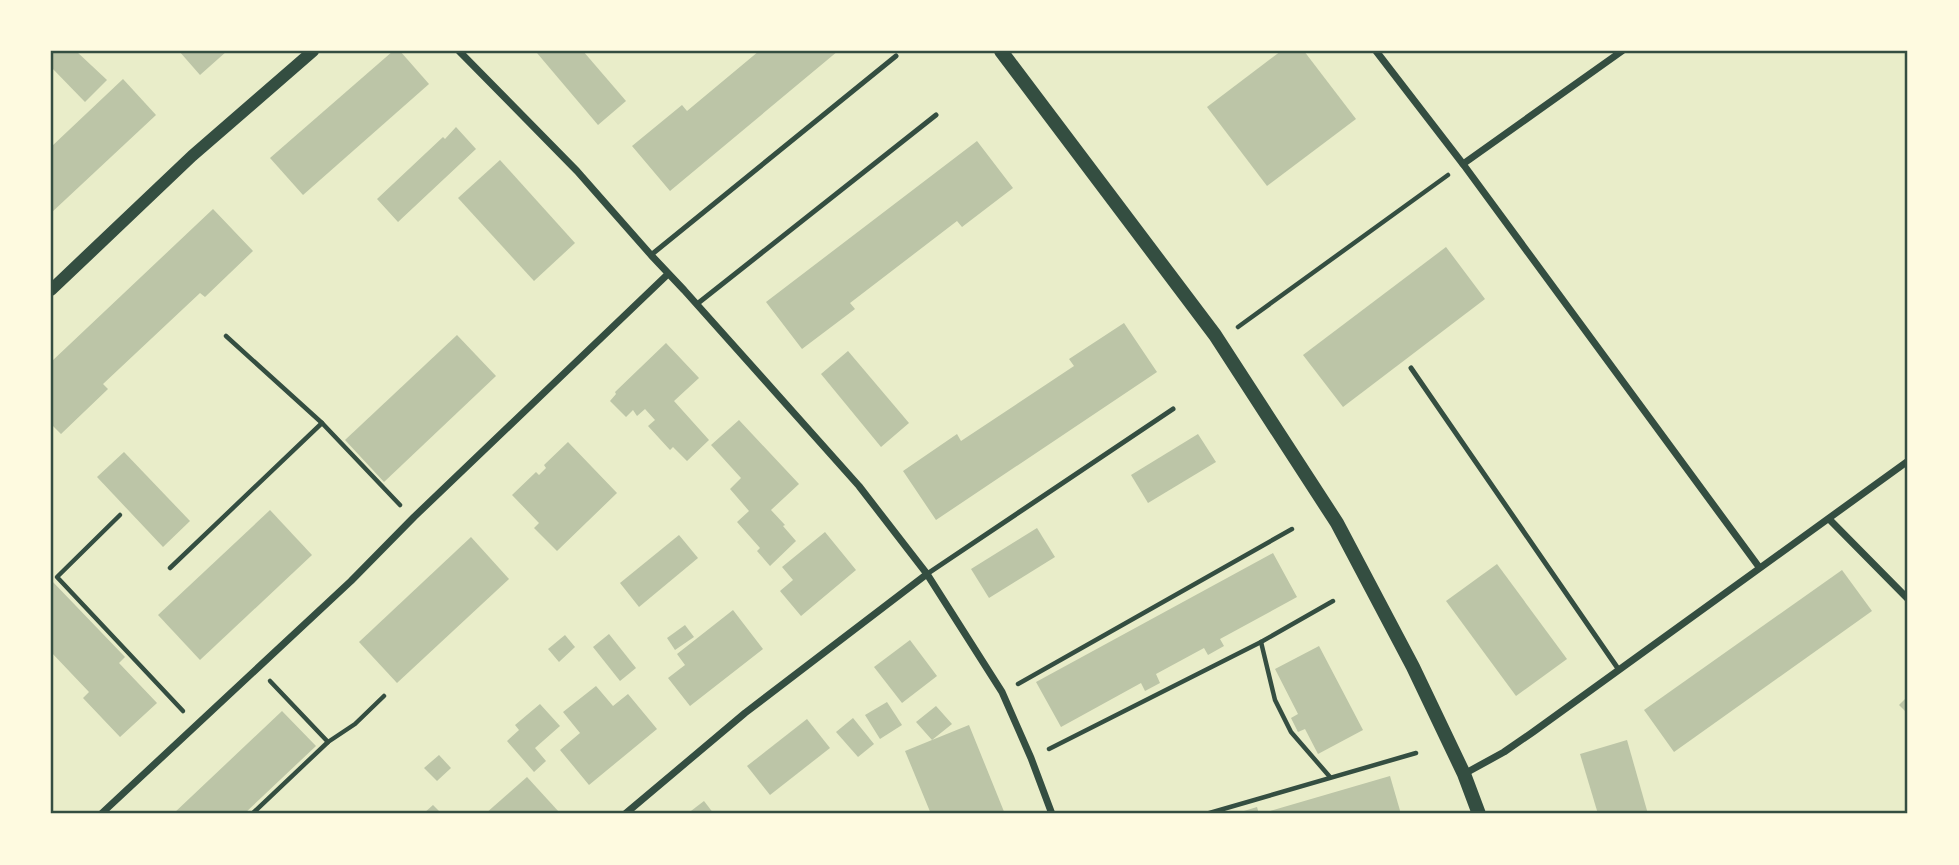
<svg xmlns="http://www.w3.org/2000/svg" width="1959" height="865" viewBox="0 0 1959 865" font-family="Helvetica,sans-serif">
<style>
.building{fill:#bcc5a7}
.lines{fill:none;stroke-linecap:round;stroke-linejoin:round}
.path{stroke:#344e41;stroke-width:4.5}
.service{stroke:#344e41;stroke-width:5}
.minor{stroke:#344e41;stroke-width:7}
.tertiary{stroke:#344e41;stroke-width:12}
.secondary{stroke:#344e41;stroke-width:14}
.neatline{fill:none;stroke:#344e41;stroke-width:2.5}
</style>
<rect width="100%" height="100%" fill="#e9edc9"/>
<g class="building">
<path d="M51,51h25l31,29 -22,22 -34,-35z"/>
<path d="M179,51h48l-27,24z"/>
<path d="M393,51h7l29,33 -126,111 -33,-37z"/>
<path d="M540,51h43l43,50 -28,24 -61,-72z"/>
<path d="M759,51h79l-168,140 -38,-45 50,-41 5,6z"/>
<path d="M1281,51h23l52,68 -89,67 -60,-79z"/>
<path d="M123,79l33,36 -105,98v-66z"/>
<path d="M456,127l20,22 -78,73 -21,-23 66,-62 2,2z"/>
<path d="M977,141l36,47 -51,39 -5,-6 -107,82 5,6 -53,40 -36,-47z"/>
<path d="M500,160l75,83 -41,38 -76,-83z"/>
<path d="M213,209l40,42 -48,46 -5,-4 -97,91 5,5 -47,45 -10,-10v-62z"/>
<path d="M1446,247l39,52 -142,108 -40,-52z"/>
<path d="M1124,323l33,49 -221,148 -33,-49 54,-37 4,7 113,-75 -5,-7z"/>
<path d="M457,335l39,41 -112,106 -39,-42z"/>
<path d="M666,343l33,35 -25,23 35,39 -22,21 -14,-14 -3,3 -22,-24 7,-6 -10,-11 -8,7 -4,-6 -7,7 -16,-16 6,-7 -1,-2z"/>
<path d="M848,351l61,72 -28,24 -60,-73z"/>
<path d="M739,420l60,64 -28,26 14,15 -2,1 13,15 -26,25 -13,-15 3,-3 -23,-26 12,-11 -19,-22 11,-11 -30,-33z"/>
<path d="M1198,434l18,28 -68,41 -17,-28z"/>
<path d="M568,442l49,51 -60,58 -23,-23 5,-5 -27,-28 24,-23 3,3 7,-7 -2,-3z"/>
<path d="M124,452l66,69 -27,26 -66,-70z"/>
<path d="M270,510l42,45 -112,105 -42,-45z"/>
<path d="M1037,528l18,29 -66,41 -18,-29z"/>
<path d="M825,532l31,38 -55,46 -21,-25 13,-11 -11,-13z"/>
<path d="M679,535l19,23 -59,49 -19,-24z"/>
<path d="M471,537l38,42 -112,104 -38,-41z"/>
<path d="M1273,553l24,44 -77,42 4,7 -16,9 -4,-7 -48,26 4,9 -15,8 -4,-8 -80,44 -25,-45z"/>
<path d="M1497,564l70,95 -51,37 -70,-95z"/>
<path d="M1842,570l30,41 -198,141 -30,-42z"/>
<path d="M51,580l74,77 -6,6 38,40 -37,34 -37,-39 6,-6 -38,-40z"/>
<path d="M733,610l30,39 -73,57 -22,-28 17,-13 -8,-11z"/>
<path d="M685,625l9,12 -19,13 -8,-12z"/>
<path d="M609,634l27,34 -16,13 -27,-34z"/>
<path d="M565,635l10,12 -16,15 -11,-13z"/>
<path d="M910,640l27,36 -35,27 -28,-36z"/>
<path d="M1319,646l44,84 -45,24 -13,-25 -7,3 -7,-14 7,-4 -23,-45z"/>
<path d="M596,686l17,20 15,-12 29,35 -68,56 -29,-35 20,-17 -17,-21z"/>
<path d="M1908,696v18l-9,-9z"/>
<path d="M887,702l15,23 -22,14 -15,-24z"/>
<path d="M540,704l20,22 -25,22 11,13 -12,11 -27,-31 12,-11 -4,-5z"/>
<path d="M936,706l16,18 -20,16 37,-15 36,89h-74l-26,-63 27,-11 -16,-18z"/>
<path d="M282,711l34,35 -35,33 -37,35h-71z"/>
<path d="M853,718l21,26 -16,13 -22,-25z"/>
<path d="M807,719l23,29 -60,47 -23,-29z"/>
<path d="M1627,740l21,74h-50l-18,-60z"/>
<path d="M439,755l12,13 -14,13 -13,-13z"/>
<path d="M1390,776l11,38h-141z"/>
<path d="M527,777l32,35 -2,2h-72z"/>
<path d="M704,801l10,13h-27z"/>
<path d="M433,805l9,9h-19z"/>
<path d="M1257,807l2,7h-25z"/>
</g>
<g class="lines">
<g class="path">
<path d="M1238,327l210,-152"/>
<path d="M226,336l96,87 78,82"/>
<path d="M120,515l-63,62 126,134"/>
<path d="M170,568l152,-145"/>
<path d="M1261,642l14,58 16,32 39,45"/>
<path d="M270,681l58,61"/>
<path d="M1018,684l274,-155"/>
<path d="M1049,749l212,-107 72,-41"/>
<path d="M252,814l76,-72 27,-18 29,-28"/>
<path d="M1206,814l210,-61"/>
</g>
<g class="service">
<path d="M651,255l245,-199"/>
<path d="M697,304l239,-189"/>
<path d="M1411,368l208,302"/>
<path d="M927,574l246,-165"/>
</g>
<g class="minor">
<path d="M459,51l118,120 74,84 33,35 175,196 68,88 75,118 29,66 21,56"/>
<path d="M1376,51l87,113 296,403"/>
<path d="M1463,164l159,-113"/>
<path d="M1829,519l79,80"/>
<path d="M1464,774l40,-22 29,-20 375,-271"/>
<path d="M101,814l250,-233 63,-64 254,-243"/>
<path d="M625,814l120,-101 182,-139"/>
</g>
<path class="tertiary" d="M51,290l141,-134 121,-105"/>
<path class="secondary" d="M1001,51l214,284 122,188 76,144 51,107 15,40"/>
</g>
<rect width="1959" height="865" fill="none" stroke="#fefae0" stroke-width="105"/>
<rect x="52" y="52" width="1854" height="760" class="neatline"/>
</svg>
